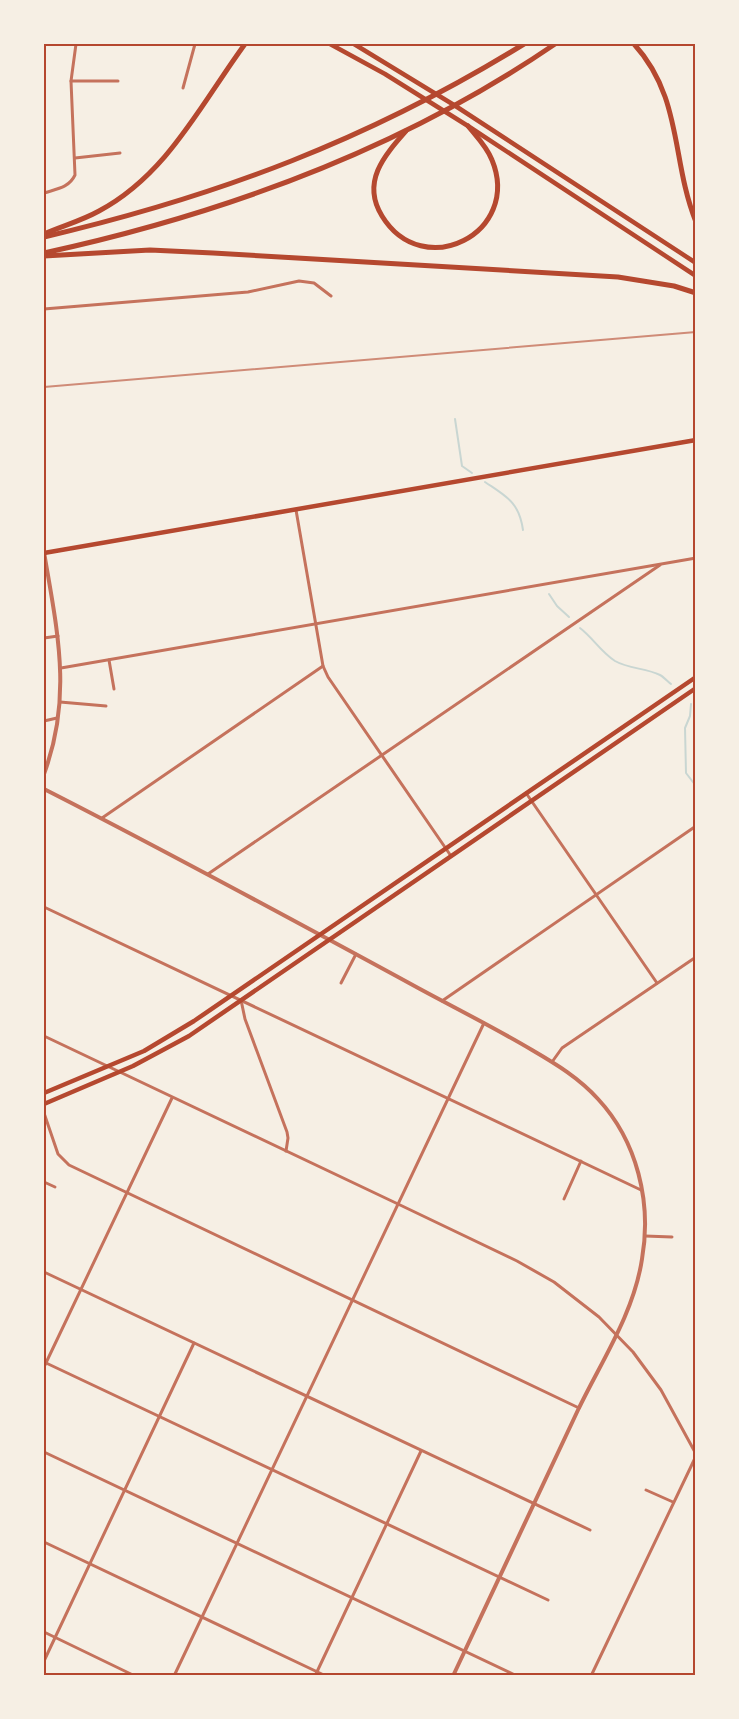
<svg xmlns="http://www.w3.org/2000/svg" width="739" height="1719" viewBox="0 0 739 1719" font-family="'IBM Plex Serif',serif">
<style>
.lines{fill:none;stroke-linecap:round;stroke-linejoin:round}
.stream{stroke:#c9d6d2;stroke-width:2}
.minor{stroke:#c5725c;stroke-width:3}
.tertiary{stroke:#c5725c;stroke-width:4}
.secondary{stroke:#b5482f;stroke-width:4.5}
.primary{stroke:#b5482f;stroke-width:4.5}
.motorway{stroke:#b5482f;stroke-width:5}
.rail{stroke:#cf8b77;stroke-width:2}
.neatline{fill:none;stroke:#b5482f;stroke-width:2}
</style>
<rect width="100%" height="100%" fill="#f6efe4"/>
<g class="lines">
<g class="stream">
<path d="M455,419l7,47 10,7"/>
<path d="M485,482c22,15 34,20 38,48"/>
<path d="M549,594l8,12 12,11"/>
<path d="M580,628c13,10 21,24 35,33 14,8 31,7 45,14 4,2 8,7 11,9"/>
<path d="M691,704l-1,12 -5,12 1,45 10,13"/>
</g>
<g class="minor">
<path d="M71,81h47"/>
<path d="M183,88l12,-44"/>
<path d="M75,158l45,-5"/>
<path d="M44,193c12,-4 25,-5 31,-18l-4,-94 5,-37"/>
<path d="M44,309l204,-17 51,-11 15,2 17,13"/>
<path d="M296,510l27,156 5,11 123,179"/>
<path d="M44,638l14,-2"/>
<path d="M109,660l5,29"/>
<path d="M61,668l635,-110"/>
<path d="M60,702l46,4"/>
<path d="M44,721l13,-3"/>
<path d="M526,793l131,190"/>
<path d="M102,818l221,-152"/>
<path d="M208,874l452,-309"/>
<path d="M44,907l597,283"/>
<path d="M341,983l15,-29"/>
<path d="M241,1000l4,19 42,113 1,6 -2,13"/>
<path d="M442,1001l254,-175"/>
<path d="M44,1036l354,168 119,57 37,21 45,35 34,35 28,38 35,64"/>
<path d="M552,1062l10,-14 134,-91"/>
<path d="M44,1113l14,41 11,11 510,243"/>
<path d="M44,1182l11,5"/>
<path d="M564,1199l17,-38"/>
<path d="M645,1236l27,1"/>
<path d="M44,1272l546,258"/>
<path d="M44,1362l504,238"/>
<path d="M44,1367l128,-269"/>
<path d="M44,1452l473,224"/>
<path d="M646,1490l27,12"/>
<path d="M44,1542l282,134"/>
<path d="M44,1632l91,44"/>
<path d="M44,1661l150,-318"/>
<path d="M174,1676l310,-653"/>
<path d="M315,1676l106,-225"/>
<path d="M591,1676l105,-220"/>
</g>
<g class="tertiary">
<path d="M44,552c13,78 29,144 0,222"/>
<path d="M44,789c126,64 251,132 376,200 37,20 75,39 112,61 24,14 47,28 66,49 39,42 54,103 44,160 -8,54 -41,103 -64,151 -42,88 -83,177 -125,266"/>
</g>
<path class="secondary" d="M44,553l652,-113"/>
<g class="primary">
<path d="M330,44l55,30 83,52 228,150"/>
<path d="M354,44l100,61 242,158"/>
<path d="M44,1093l100,-42 50,-30 502,-344"/>
<path d="M44,1104l89,-38 56,-30 507,-348"/>
</g>
<g class="motorway">
<path d="M634,44c49,54 37,116 62,178"/>
<path d="M406,131c-22,25 -45,51 -24,85 41,67 140,17 110,-56 -5,-13 -15,-23 -24,-34"/>
<path d="M44,234c18,-8 37,-13 55,-23 68,-36 102,-107 146,-167"/>
<path d="M44,237c175,-41 326,-98 480,-193"/>
<path d="M44,253c179,-39 359,-105 511,-209"/>
<path d="M44,256l106,-6 63,3 405,24 56,9 22,7"/>
</g>
<path class="rail" d="M44,387l652,-55"/>
</g>
<rect width="739" height="1719" fill="none" stroke="#f6efe4" stroke-width="90"/>
<rect x="45" y="45" width="649" height="1629" class="neatline"/>
</svg>
